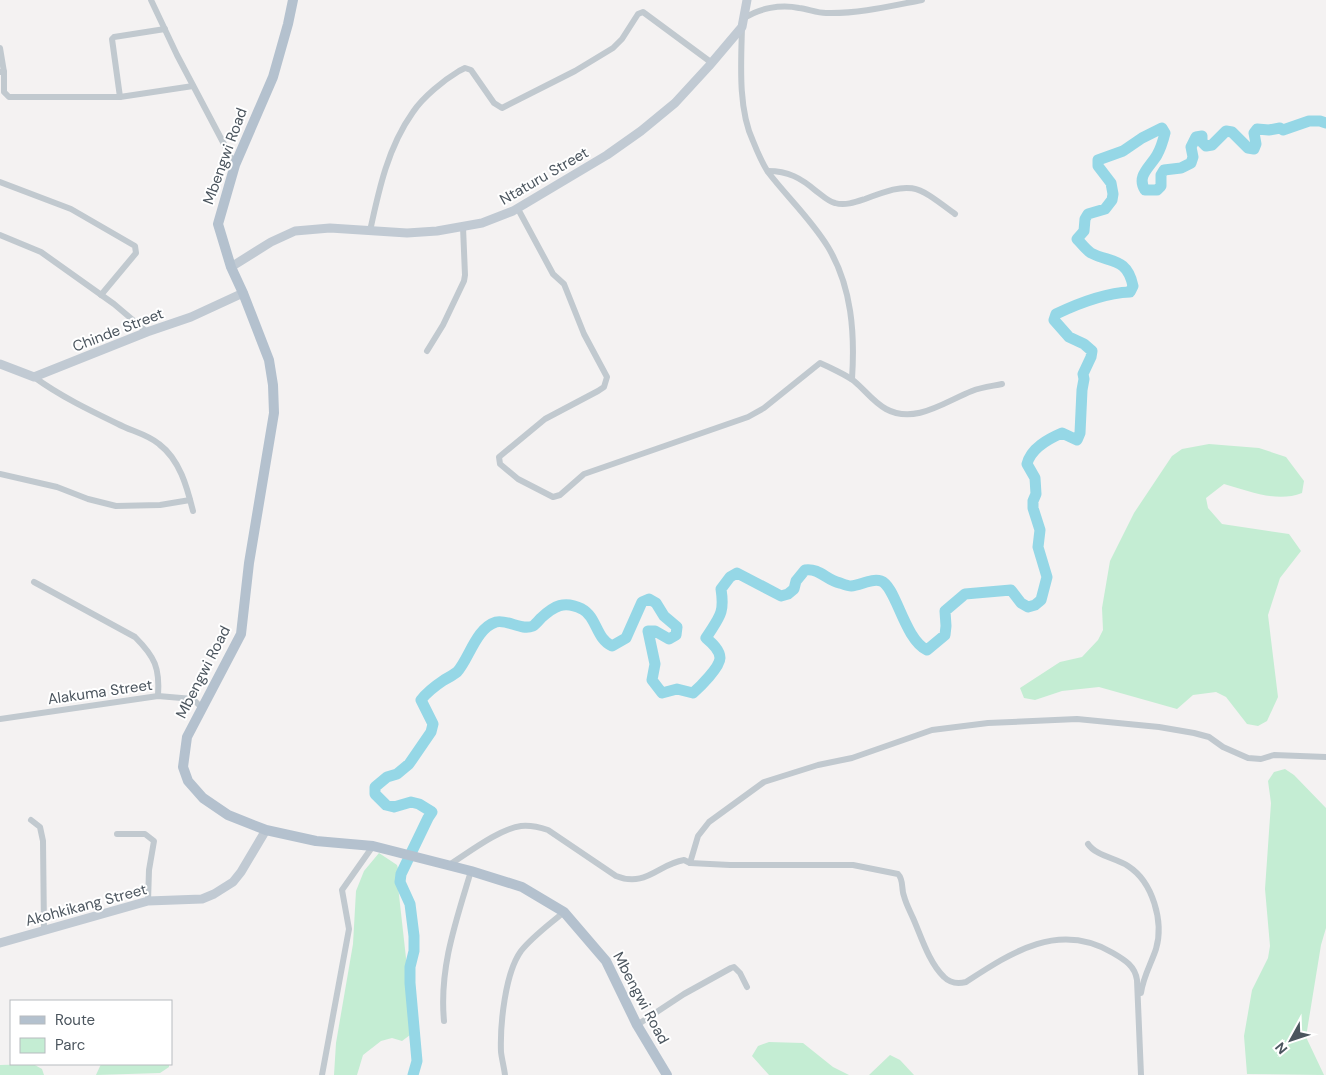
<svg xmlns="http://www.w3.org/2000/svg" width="1326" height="1075" viewBox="0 0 1326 1075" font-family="'DM Sans',sans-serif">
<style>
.green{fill:#c4edd3}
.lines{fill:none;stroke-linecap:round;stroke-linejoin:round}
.river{stroke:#95d7e6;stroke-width:11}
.street{stroke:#c1c9cf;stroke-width:6}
.secondary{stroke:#c1cad3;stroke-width:9}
.primary{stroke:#b4c1ce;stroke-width:10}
.labels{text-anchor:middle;stroke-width:4;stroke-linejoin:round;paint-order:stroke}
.street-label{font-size:15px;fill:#4b555e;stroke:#fff}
</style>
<rect width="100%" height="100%" fill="#f4f2f2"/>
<g class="green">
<path d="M1209,444l50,4 27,9 18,24 -2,12c-25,10 -53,-2 -78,-9l-18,14 2,10 14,16 67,10 12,17 -21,27 -12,37 10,82 -11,24 -9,5 -11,-2 -21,-27 -10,-5 -23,3 -16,14 -78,-22 -37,4 -27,9 -11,-2 -4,-10 40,-26 22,-5 16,-17 5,-10 -1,-22 8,-47 24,-48 38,-57 10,-7z"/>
<path d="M1285,769l9,6 32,33v120l-5,17 -15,92 18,38 -77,-1 -3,-38 8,-46 16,-32 2,-12 -5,-57 6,-86 -3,-22 6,-9z"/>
<path d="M379,853l18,12 3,10 -2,11 14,126 -2,23 -8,6 -10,-3 -11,3 -18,14 -6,20h-23l2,-32 17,-99 3,-53 8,-20z"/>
<path d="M769,1042l34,1 30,24 16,8h-80l-17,-19 6,-10z"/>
<path d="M890,1055l10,5 14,15h-45z"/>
<path d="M33,1064l9,5 2,6h-44v-10z"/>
<path d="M101,1064h68v3l-9,6 -64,2z"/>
</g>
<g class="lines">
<path class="river" d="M413,1075l4,-14 -7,-78v-16l4,-16v-15l-4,-32 -10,-22 1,-8 27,-56 4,-6 -13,-8 -8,-2 -17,5 -8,-2 -11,-11v-7l12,-10 10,-3 12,-10 22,-32 2,-8 -12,-24c6,-8 14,-14 23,-20 4,-2 9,-5 13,-8 12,-13 19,-44 39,-50 12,-3 25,9 37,4 3,-2 6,-6 8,-8 13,-12 23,-18 41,-9 15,8 14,30 30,37l14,-8 16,-36 7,-3 7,4 8,13 13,11 -1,8 -7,4 -14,-8h-7l7,33 -3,16 10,13 15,-4 16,4c7,-6 27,-26 27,-35 0,-8 -8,-15 -14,-20 13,-21 19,-24 15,-49l9,-12 7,-4 44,23 7,-2 6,-5 2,-8 9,-11c15,-2 21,10 35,13 3,1 8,3 11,3 10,-1 21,-8 30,-5 15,5 23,58 46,69l18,-15 1,-9 -1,-15 20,-17 46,-4 10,13 7,4 7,-2 6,-5 6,-23 -9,-30 2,-17 -7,-22v-7l3,-7 -1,-16 -8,-14c4,-16 21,-25 35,-31l15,7 3,-7 2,-43 2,-11 -1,-5 8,-17 1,-6 -8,-7 -15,-7 -15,-17 2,-6c23,-11 48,-21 74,-22l3,-6c-6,-29 -23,-23 -42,-33 -5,-3 -10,-10 -14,-14l7,-8 1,-12 3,-5 17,-5 7,-9 1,-6 -2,-11 -13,-17v-6l25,-9 19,-13 20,-10 3,5c-2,8 -4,15 -8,22 -7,12 -21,21 -12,35h12l4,-4v-11l3,-5 17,-2 10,-5 2,-6 -2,-10 5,-10 6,-1v6l4,4 6,-1 14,-14 6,1 16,16 6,1 2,-5 -2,-11 3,-4 12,1 11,-2 3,2 26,-9h11l6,2"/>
<g class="street">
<path d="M151,0l26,55 58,110"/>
<path d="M743,19c16,-11 38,-15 56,-11 9,1 18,5 27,5 32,1 65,-7 96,-13"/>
<path d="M742,28c-1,35 -4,81 11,113 4,10 9,22 15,31 19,25 43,47 60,75 24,40 27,87 24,132"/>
<path d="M0,48l4,24"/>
<path d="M0,72h4v20l5,5h111l73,-11"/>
<path d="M120,97l-8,-58 2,-2 51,-8"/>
<path d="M768,171c20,0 33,7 48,20 6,4 11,10 19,12 10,3 21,-1 30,-4 48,-18 50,-15 90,15"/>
<path d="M0,182l71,27 64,37 1,7 -35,42"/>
<path d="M518,209l35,65 11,10 20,50 23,43 -3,10 -6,4 -53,28 -46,38 1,7 18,15 35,18 7,-2 24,-21 164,-57 16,-9 56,-45c7,3 28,13 34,18 11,9 19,21 32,28 29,16 60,-8 86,-18 10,-4 21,-5 30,-7"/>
<path d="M370,231c9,-42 18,-84 43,-119 10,-15 31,-32 46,-41l6,-3 6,2 23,33 8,5 73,-37 38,-23 9,-9 16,-25 5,-2 69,51"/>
<path d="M0,235l41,17 73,52 33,28"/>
<path d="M427,351l16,-26 21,-44 1,-6 -2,-48"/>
<path d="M34,377c26,19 55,33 84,47 13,7 29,10 41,20 21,16 28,43 34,67"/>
<path d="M0,474l57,13 31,12 28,7 44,-1 30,-5"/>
<path d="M34,582l101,55c20,20 25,31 23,59"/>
<path d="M0,719l158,-23 35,3 8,8"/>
<path d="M31,820l9,7 3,14 1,88"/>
<path d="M117,834h28l9,7 -5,29 -1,31"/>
<path d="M1088,844c8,12 28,14 40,22 25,16 36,56 28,83 -5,15 -13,28 -15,44"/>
<path d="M690,863l8,-27 11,-14 55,-40 54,-17 34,-7 80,-28 56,-7 89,-4 82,8 35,6 15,4 14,10 25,11 13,1 13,-4 52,2"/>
<path d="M449,865c19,-12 50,-36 72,-39 10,-1 18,1 27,4l68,46c30,12 42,-12 68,-16l6,3 40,2h123l45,9c6,6 3,15 6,22 2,8 6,15 9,22 8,18 16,45 31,59 6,6 14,7 22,5 46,-30 93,-61 147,-29 12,7 22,13 24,27l4,95"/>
<path d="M444,1021c-5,-53 12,-100 27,-150"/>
<path d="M637,1025l47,-31 47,-26 3,-1 6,6 7,14"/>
<path d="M322,1075l27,-146 -7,-39 31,-44"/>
<path d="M505,1075c-1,-8 -3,-15 -4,-23 -1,-27 4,-79 20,-101 12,-15 29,-27 43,-39"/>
</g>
<g class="secondary">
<path d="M231,267l40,-25 24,-11 35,-3 77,5 30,-2 45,-8 31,-12 94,-56 34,-24 34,-28 34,-37 33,-39 5,-27"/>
<path d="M0,364l34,13 113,-45 44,-15 52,-24"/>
<path d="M0,943l148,-42 54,-2 12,-5 19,-12 8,-10 25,-42"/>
</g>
<path class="primary" d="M293,0l-5,24 -15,53 -38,88 -17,59 13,43 12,26 26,67 4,25 1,28 -25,150 -8,71 -54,103 -4,30 5,14 15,17 25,17 38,15 50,11 57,5 98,25 51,16 42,25 42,49 31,64 30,50"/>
</g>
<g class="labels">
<g class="street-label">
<text transform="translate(225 156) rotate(-70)" y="5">Mbengwi Road</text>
<text transform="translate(544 176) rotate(-30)" y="5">Ntaturu Street</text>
<text transform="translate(118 330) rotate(-21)" y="5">Chinde Street</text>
<text transform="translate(203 672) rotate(-63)" y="5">Mbengwi Road</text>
<text transform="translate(100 692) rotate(-8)" y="5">Alakuma Street</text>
<text transform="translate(86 905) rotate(-15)" y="5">Akohkikang Street</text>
<text transform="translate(641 998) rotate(62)" y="5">Mbengwi Road</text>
</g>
</g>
<rect x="10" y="1000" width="162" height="65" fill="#ffffff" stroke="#b7bbbf"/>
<rect x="20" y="1016" width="25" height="8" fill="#b4c1ce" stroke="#b7bbbf"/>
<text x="55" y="1025" font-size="15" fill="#4b555e">Route</text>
<rect x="20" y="1038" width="25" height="15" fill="#c4edd3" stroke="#b7bbbf"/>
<text x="55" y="1050" font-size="15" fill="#4b555e">Parc</text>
<g transform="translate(1291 1040) rotate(230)" stroke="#ffffff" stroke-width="4" paint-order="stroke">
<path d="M0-4L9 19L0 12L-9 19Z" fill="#4b555e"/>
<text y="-8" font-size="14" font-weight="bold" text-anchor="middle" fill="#4b555e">N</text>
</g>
</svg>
